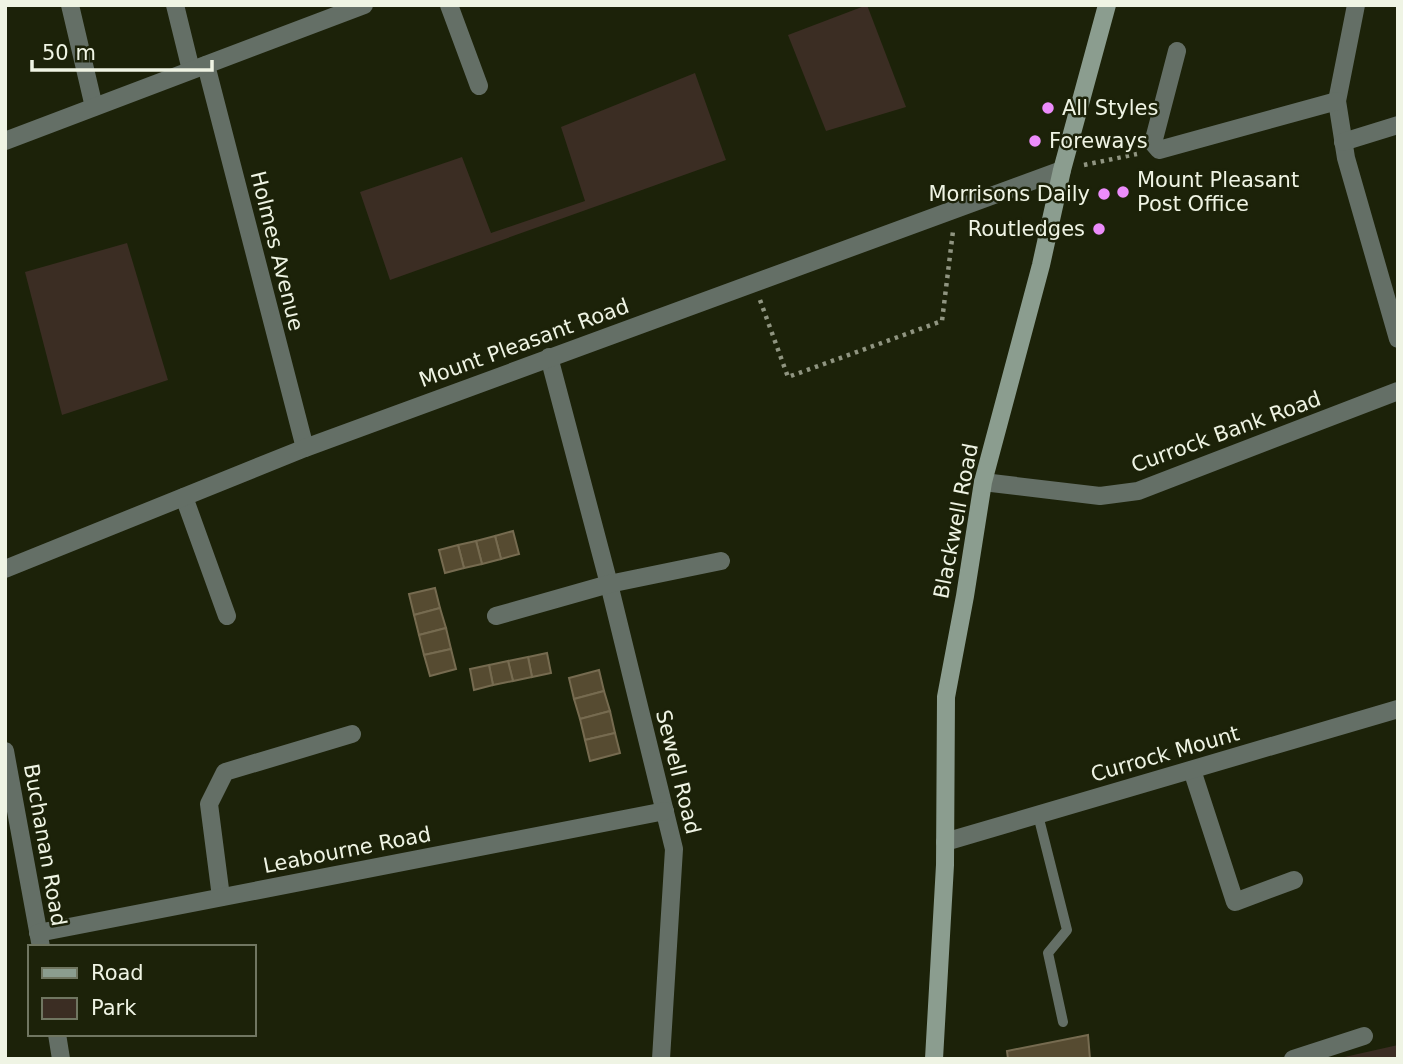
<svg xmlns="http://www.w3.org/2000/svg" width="1403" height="1064" viewBox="0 0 1403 1064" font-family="'DejaVu Sans',sans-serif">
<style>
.green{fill:#3b2d23}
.building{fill:#564b31;stroke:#766b50;stroke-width:2}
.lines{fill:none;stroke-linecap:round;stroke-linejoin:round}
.path{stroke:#909581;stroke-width:4.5;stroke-dasharray:3.5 5;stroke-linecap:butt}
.lane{stroke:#646f66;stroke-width:10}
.street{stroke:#646f66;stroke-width:18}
.secondary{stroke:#8b9d8f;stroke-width:18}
.poi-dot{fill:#ec8cfb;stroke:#1c2209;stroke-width:2.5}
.labels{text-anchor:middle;stroke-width:5;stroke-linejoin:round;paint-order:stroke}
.poi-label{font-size:21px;fill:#eff4e4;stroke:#1c2209;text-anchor:start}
.street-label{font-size:21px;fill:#eff4e4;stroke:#1c2209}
</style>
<rect width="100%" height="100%" fill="#1c2209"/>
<g class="green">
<path d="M867,5l39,102 -80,24 -38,-96z"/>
<path d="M695,73l31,87 -336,120 -30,-88 102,-35 29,76 94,-32 -24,-74z"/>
<path d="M127,243l41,137 -106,35 -37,-143z"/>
<path d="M1398,1045v14h-58v-1z"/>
</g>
<g class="building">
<path d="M513,531l6,23 -18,5 -6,-23z"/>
<path d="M495,536l6,23 -19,5 -6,-23z"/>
<path d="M476,541l6,23 -18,4 -6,-23z"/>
<path d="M458,545l6,23 -19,5 -6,-23z"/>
<path d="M435,588l5,20 -26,7 -5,-21z"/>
<path d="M440,608l6,20 -27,7 -5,-20z"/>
<path d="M446,628l5,21 -27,6 -5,-20z"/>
<path d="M451,649l5,20 -26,7 -6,-21z"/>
<path d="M547,653l4,20 -19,4 -4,-20z"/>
<path d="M528,657l4,20 -19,4 -5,-20z"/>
<path d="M508,661l5,20 -20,4 -4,-20z"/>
<path d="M489,665l4,20 -19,5 -4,-21z"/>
<path d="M599,670l5,21 -30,8 -5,-21z"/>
<path d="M604,691l6,20 -30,8 -6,-20z"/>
<path d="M610,711l5,22 -30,7 -5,-21z"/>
<path d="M615,733l5,20 -30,8 -5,-21z"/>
<path d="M1088,1035l2,24h-82l-1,-8z"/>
</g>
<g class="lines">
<g class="path">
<path d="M1084,165l53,-11"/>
<path d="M760,300l28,77 154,-56 11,-90"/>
</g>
<path class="lane" d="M1038,815l29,115 -19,23 15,69"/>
<g class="street">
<path d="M70,5l24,102"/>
<path d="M175,5l16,65"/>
<path d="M449,5l30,81"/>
<path d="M1356,5l-19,96 9,57 52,181"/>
<path d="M1177,51l-24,92 6,7 178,-49"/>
<path d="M206,65l99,383"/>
<path d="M5,141l359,-136"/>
<path d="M1343,142l55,-17"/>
<path d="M549,357l60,227 65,265 -13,210"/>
<path d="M983,482l117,14 38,-5 260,-100"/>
<path d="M184,497l43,119"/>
<path d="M5,569l300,-121 757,-278"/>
<path d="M496,616l113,-32 112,-23"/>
<path d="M5,751l36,196"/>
<path d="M1192,770l43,132 59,-22"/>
<path d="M945,842l453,-133"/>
<path d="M221,897l-12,-93 16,-32 127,-38"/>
<path d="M38,933l627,-122"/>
<path d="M57,1034l4,25"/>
<path d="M1293,1059l71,-23"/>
</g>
<path class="secondary" d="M934,1059l11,-194 1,-168 19,-101 18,-114 58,-217 21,-95 45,-165"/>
</g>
<g class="poi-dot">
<circle cx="1048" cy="108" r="7"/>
<circle cx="1035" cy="141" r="7"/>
<circle cx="1123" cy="192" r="7"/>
<circle cx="1104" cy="194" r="7"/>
<circle cx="1099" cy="229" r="7"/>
</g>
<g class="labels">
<g class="poi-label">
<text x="1062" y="115">All Styles</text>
<text x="1049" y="148">Foreways</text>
<text x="1137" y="187">Mount Pleasant<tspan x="1137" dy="24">Post Office</tspan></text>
<text x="1090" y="201" text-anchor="end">Morrisons Daily</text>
<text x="1085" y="236" text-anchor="end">Routledges</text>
</g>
<g class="street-label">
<text transform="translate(277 251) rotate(76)" y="7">Holmes Avenue</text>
<text transform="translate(524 343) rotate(-20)" y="7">Mount Pleasant Road</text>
<text transform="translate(1226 432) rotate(-20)" y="7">Currock Bank Road</text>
<text transform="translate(956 521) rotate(-79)" y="7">Blackwell Road</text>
<text transform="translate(1165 754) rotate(-16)" y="7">Currock Mount</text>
<text transform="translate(678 772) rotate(76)" y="7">Sewell Road</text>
<text transform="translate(45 845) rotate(80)" y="7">Buchanan Road</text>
<text transform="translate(347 850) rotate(-11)" y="7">Leabourne Road</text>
</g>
</g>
<rect width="1403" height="1064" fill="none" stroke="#eff4e4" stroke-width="14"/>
<rect x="28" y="945" width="228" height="91" fill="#1c2209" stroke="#707661" stroke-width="2"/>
<rect x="42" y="968" width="35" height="10" fill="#8b9d8f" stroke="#707661" stroke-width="2"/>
<text x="91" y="980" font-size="21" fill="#eff4e4">Road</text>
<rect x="42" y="998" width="35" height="21" fill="#3b2d23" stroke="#707661" stroke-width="2"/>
<text x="91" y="1015" font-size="21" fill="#eff4e4">Park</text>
<path d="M32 60v10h180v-10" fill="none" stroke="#eff4e4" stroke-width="3.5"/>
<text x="42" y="60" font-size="21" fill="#eff4e4" stroke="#1c2209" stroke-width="5" paint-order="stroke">50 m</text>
</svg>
